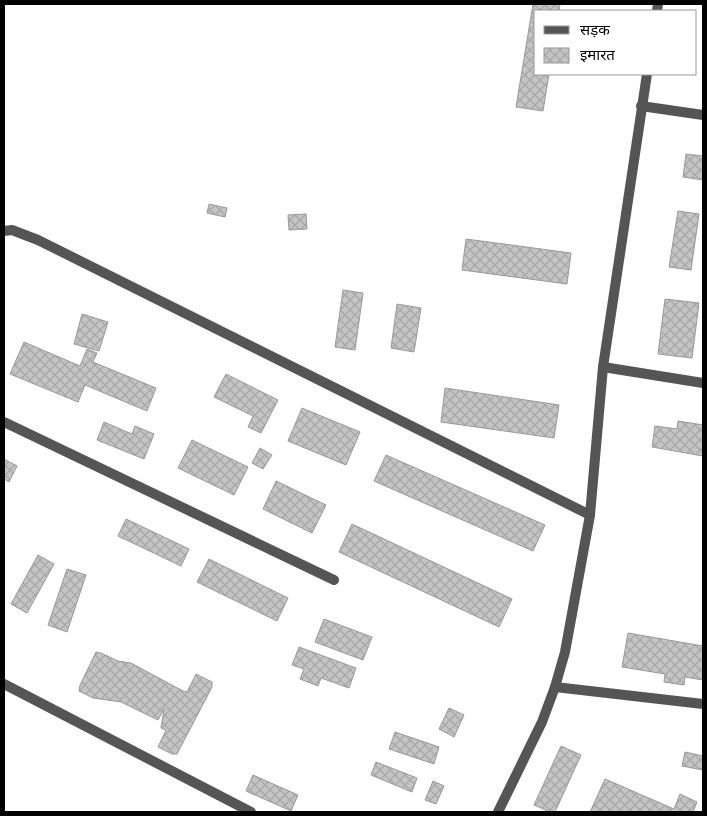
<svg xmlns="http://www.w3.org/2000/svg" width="707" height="816" viewBox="0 0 707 816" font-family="'Nunito Sans','Noto Sans Devanagari',sans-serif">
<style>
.building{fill:url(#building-cross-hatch);stroke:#999}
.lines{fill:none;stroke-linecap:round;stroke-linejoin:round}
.street{stroke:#555;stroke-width:10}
</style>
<defs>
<pattern id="building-cross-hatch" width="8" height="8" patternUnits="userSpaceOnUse" patternTransform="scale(1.25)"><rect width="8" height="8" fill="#c4c4c4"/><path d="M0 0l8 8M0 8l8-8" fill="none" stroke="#a7a7a7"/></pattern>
</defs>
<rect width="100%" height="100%" fill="#fff"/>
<g class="building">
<path d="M533,4h27l-1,7h-23v63h13l-6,37 -27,-4z"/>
<path d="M686,154l17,2v24l-20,-3z"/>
<path d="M209,204l18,4 -2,9 -18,-4z"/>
<path d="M678,211l21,3 -8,56 -22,-3z"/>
<path d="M306,214l1,15 -18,1 -1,-15z"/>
<path d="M466,239l105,14 -4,31 -105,-14z"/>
<path d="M343,290l20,3 -8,57 -20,-3z"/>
<path d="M665,299l34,4 -7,55 -34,-4z"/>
<path d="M397,304l24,4 -7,44 -23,-4z"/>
<path d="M82,314l26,8 -9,29 -25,-7z"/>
<path d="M24,342l56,24 7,-17 10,4 -4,9 63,26 -9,23 -62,-26 -7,17 -68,-28z"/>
<path d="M226,374l52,26 -17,33 -13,-6 5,-11 -39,-19z"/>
<path d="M445,388l114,17 -5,33 -113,-16z"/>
<path d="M302,408l58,24 -14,33 -58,-24z"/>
<path d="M678,421l25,4v-3v34l-51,-9 3,-21 22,3z"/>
<path d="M104,422l28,12 3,-8 19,8 -10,25 -47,-19z"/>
<path d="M192,440l56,27 -14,28 -56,-27z"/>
<path d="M260,448l12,7 -9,14 -11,-6z"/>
<path d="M386,455l159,70 -12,26 -159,-70z"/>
<path d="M4,459l13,7 -8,16 -5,-3z"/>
<path d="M276,481l50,24 -14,28 -49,-24z"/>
<path d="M126,519l63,30 -8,17 -63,-30z"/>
<path d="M352,524l160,75 -13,28 -160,-75z"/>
<path d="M38,555l16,9 -27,49 -16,-9z"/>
<path d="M209,559l79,39 -11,23 -80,-39z"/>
<path d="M67,569l19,6 -19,57 -19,-7z"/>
<path d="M324,619l48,18 -9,23 -48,-18z"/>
<path d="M628,633l75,13v34l-18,-3 -1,8 -20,-3 1,-8 -43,-7z"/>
<path d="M299,647l57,21 -7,20 -28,-10 -3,8 -18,-7 4,-10 -12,-4z"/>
<path d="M96,652l5,1 17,8 13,2 52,28 4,1 9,-18 16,8v5l-35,67h-5l-14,-7 8,-17 -5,-2 3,-19 -6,11 -37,-18 -28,-4 -14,-7 1,-6z"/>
<path d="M449,708l15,7 -10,22 -15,-8z"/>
<path d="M395,732l44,15 -5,17 -45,-15z"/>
<path d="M561,746l20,9 -26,57h-5l-16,-7z"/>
<path d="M685,752l18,4v14l-21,-4z"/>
<path d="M376,762l41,16 -5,14 -41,-17z"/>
<path d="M253,775l45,20 -7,16 -45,-20z"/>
<path d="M605,779l69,30 6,-15 17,8 -4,10h-103z"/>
<path d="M433,781l11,5 -8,18 -11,-4z"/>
</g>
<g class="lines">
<g class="street">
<path d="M657,11l1,-7"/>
<path d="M641,106l62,9"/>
<path d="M4,231l8,-1 26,10 552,275"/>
<path d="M603,367l100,16"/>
<path d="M4,422l330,158"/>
<path d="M4,684l247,128"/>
<path d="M555,687l148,17"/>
<path d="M498,812l44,-90 13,-35 10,-35 25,-137 13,-148 44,-293"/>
</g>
</g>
<rect width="707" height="816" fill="none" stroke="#000000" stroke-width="10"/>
<rect x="534" y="10" width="162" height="65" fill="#ffffff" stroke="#999999"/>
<rect x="544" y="26" width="25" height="8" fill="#555555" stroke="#999999"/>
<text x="580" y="35" font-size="15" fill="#000000">सड़क</text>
<rect x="544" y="48" width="25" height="15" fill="url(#building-cross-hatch)" stroke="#999999"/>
<text x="580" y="60" font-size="15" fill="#000000">इमारत</text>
</svg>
